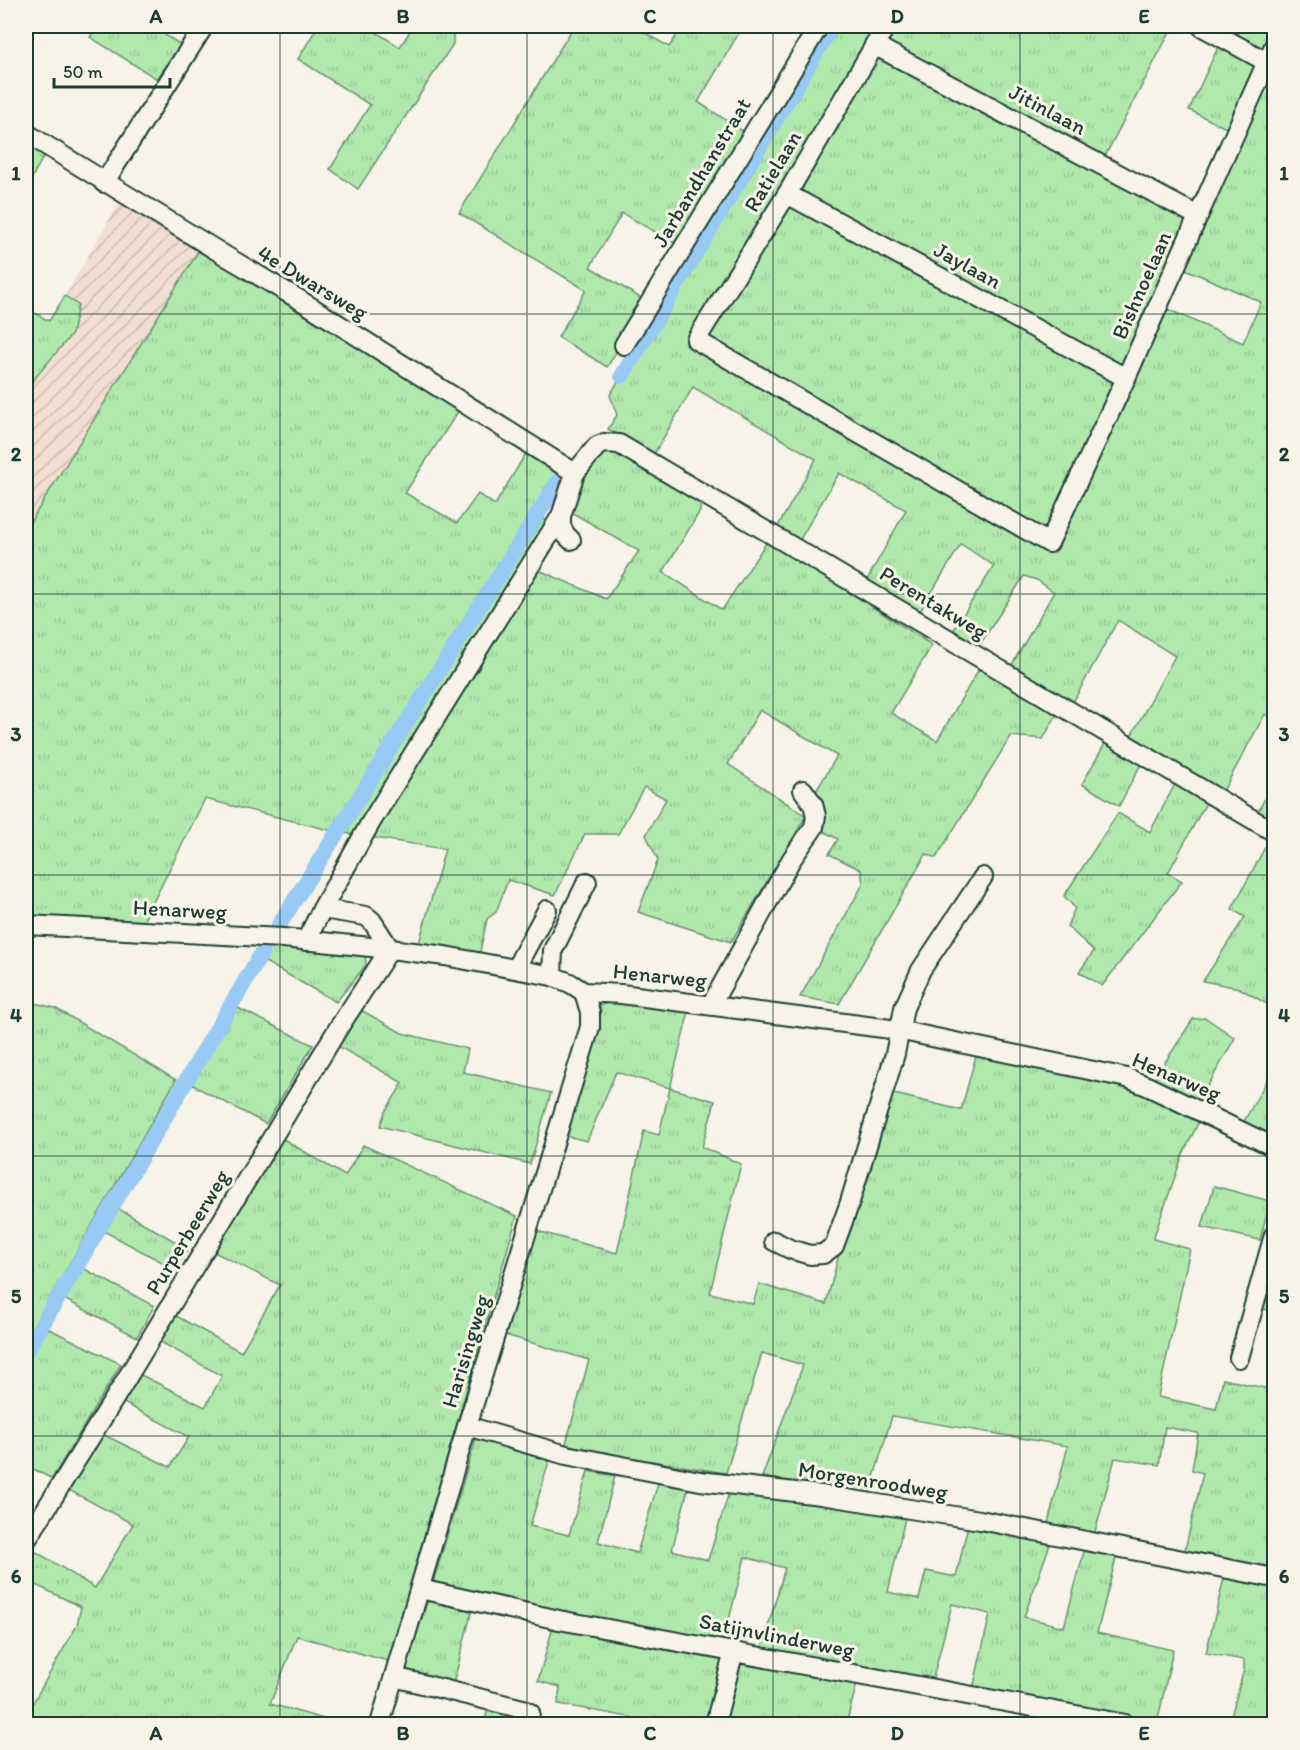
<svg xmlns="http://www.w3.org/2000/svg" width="1300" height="1750" viewBox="0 0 1300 1750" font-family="Itim,sans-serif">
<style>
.industrial{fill:url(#industrial-furrows)}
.grass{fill:url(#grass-tufts);stroke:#689370;stroke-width:1.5}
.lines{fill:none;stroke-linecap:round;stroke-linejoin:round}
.canal{stroke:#99c9f5;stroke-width:16}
.minor-casing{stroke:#1f3d34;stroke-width:22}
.minor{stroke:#f7f3e8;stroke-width:18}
.grid{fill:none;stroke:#1f3d34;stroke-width:1.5;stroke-opacity:0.55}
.labels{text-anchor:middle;stroke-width:6;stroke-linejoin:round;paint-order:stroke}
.street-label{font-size:22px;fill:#1f3d34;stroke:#f7f3e8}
.neatline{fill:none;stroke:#1f3d34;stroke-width:2}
.grid-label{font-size:20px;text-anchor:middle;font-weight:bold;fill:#1f3d34}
</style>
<defs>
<pattern id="industrial-furrows" width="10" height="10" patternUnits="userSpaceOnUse" patternTransform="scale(1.5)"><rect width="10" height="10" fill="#f2ded2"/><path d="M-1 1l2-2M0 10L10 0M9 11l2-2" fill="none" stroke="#cfbfb5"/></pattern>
<pattern id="grass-tufts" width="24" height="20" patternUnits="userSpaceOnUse" patternTransform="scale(1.5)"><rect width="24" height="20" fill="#b1e9ad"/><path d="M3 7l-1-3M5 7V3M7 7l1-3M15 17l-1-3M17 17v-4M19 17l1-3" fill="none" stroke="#98c995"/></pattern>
</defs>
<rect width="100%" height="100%" fill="#f7f3e8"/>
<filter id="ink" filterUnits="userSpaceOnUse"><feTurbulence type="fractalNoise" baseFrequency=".0167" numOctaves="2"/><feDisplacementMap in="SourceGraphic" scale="12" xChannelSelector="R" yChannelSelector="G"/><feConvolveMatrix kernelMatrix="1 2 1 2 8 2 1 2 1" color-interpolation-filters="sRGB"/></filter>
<g filter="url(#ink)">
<path class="industrial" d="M119,203l80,47 -173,279v-146l4,1 48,-79 -13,-9z"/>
<g class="grass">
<path d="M97,26h54l30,19 -24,34 -67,-42z"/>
<path d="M318,26h48l34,21 13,-21h40v18l-95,145 -28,-20 40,-64 -72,-46z"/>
<path d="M574,26h60l35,21 14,-21h60l-45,76 51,33 -66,113 -61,-35 -32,54 57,35 -40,65 -49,-30 28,-47 -127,-77z"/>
<path d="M832,26h49l-190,317 359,208 113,-244 80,36 18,-41 -78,-34 91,-205v656l-9,-5 -42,77 -93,-53 45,-82 -57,-36 -46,84 -62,-36 44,-76 -17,-12 -13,-4 -45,70 -26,-15 41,-65 -33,-22 -42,69 -52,-33 39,-70 -67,-37 -40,68 -22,-13 39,-69 -123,-72 -39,67 -46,-25 9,-14 -7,-20z"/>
<path d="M893,26h280l-69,132 -221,-116z"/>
<path d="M1213,26h61v10l-8,18z"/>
<path d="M1220,43l40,21 -30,66 -41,-20z"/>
<path d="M878,52l313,168 -67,152 -328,-182z"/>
<path d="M26,141l19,13 -19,34z"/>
<path d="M789,200l331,181 -73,155 -345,-197z"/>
<path d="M199,250l260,160 -54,83 52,30 21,-29 17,11 31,-52 37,21 -22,37 12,29 -12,31 65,28 33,-48 -68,-39 8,-38 17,-23 17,-5 88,53 -1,12 -37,61 59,38 46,-70 164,105 -41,68 46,28 43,-74 77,47 -14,25 -32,-3 -75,122 -10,-4 -87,150 -39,-7 63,-113 -2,-14 -32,-16 9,-15 -26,-14 3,-32 22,-37 -77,-46 -32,54 78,52 -75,126 -93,-30 20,-52 -12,-25 20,-36 -22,-12 -26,47h-33l-30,61 -47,-15 -12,32 -9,7 -8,37 -61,-9 27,-98 -108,-17 -132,-33 -62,123 -117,-3v-390z"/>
<path d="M65,296l13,9 -6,29 -42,50 -4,-1v-75l23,13z"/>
<path d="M1106,742l36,20 -23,44 -37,-22z"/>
<path d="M1274,780v45l-17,-11z"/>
<path d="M1176,782l31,19 -39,72 14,8 -80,105 -23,-14 15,-21 -27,-25 8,-18 -11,-12 54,-83 32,19z"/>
<path d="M1270,838l4,2v62l-3,6 3,2v98l-35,-20 -36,-7 42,-64 -13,-8z"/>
<path d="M267,944l98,11 1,10 -30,37 -78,-44z"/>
<path d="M612,1000l77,11 -19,77 45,13 -13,46 39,17 -31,129 43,11 6,-20 67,20 56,-213 79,19 16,-58 138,26 86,39 -18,37 -30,85 37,10 -32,148 58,12 7,-30 51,11v180l-89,-20 18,-77 -11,-3 6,-37 -33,-6 -6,38 -44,-7 -21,78 -47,-9 21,-81 -176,-30 -23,78 -107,-17 41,-112 -41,-12 -36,120 -161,-26 24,-87 -87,-26 31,-104 84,23 27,-122 15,4 11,-47 -54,-16 -29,69 -26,-6 39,-129z"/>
<path d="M26,1001l29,7 121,72 -150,259z"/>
<path d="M230,1004l83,41 -47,79 -81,-43z"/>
<path d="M359,1009l43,24 66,16 -5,23 88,21 -21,71 -150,-38 5,-14 18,-29 -67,-38z"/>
<path d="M1206,1018l29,20 -37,65 -45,-22 40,-62z"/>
<path d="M1274,1068v68l-2,4 -29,-17z"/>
<path d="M278,1136l67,40 18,-31 154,71 -129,445 -91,-25 -27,68 72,20h-316v-9l51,-90 4,-18 -55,-27v-25l4,-7 65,40 38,-64 -68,-36 33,-56 72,35 19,-30 -73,-38 17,-28 72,36 17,-31 -67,-37 16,-26 70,39 39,-67 -70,-35z"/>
<path d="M1214,1186l56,15 -10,39 -58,-13z"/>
<path d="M112,1205l76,44 -13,20 -77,-41z"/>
<path d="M1274,1244v67l-16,-3z"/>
<path d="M77,1265l77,41 -17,31 -79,-41z"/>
<path d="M41,1325l80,39 -69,115 -26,-14v-113z"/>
<path d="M477,1435l73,23 -20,68 39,9 19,-64 27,5 -17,66 39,11 22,-73 30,5 -17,65 36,10 23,-74 92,14 82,18 -17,74 31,7 7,-28 30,6 12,-52 82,19 -26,73 40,10 21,-79 32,6 -20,79 76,17 -16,74 -184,-35 17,-75 -38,-10 -20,78 -171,-31 24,-83 -40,-11 -22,86 -164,-29 -127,-28z"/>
<path d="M1225,1574l49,11v139h-45l15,-55v-9l-38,-7z"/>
<path d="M435,1600l37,10 -19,75 -49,-12 23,-71z"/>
<path d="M554,1623l175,34 -18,67h-61l1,-3 -93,-17 2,-17 -22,-6z"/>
<path d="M739,1658l119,22 -12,44h-125z"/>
<path d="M488,1709l40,12 -1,3h-43z"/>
</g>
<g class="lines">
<g class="canal">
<path d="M622,376l210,-350"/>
<path d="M279,925l284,-451"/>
<path d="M26,1352l237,-401"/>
</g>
<g class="minor-casing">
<g id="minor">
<path d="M886,26l-99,168 -91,146 353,203 77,-165 148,-332"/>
<path d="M1201,26l66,36"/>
<path d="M874,45l324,171"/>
<path d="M26,133l203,125 71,42 275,173"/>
<path d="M104,183l100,-157"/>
<path d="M787,194l339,184"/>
<path d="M624,345l195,-319"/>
<path d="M571,540l-6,-6 -4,-8v-10l14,-43 22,-27 7,-3 15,1 655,388"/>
<path d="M322,909l49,-87 190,-306"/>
<path d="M26,925l257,13 107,11 55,7 107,20 18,7 14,9 37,2 277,36 229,48 20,8 127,61"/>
<path d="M518,969l3,-11 26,-48"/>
<path d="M552,976l1,-26 34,-68"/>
<path d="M711,1005l80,-145 23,-33 2,-11 -3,-12 -10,-14"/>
<path d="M774,1241l16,8 20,6 13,-1 11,-8 15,-41 46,-151 9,-46 17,-38 62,-93"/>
<path d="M1239,1358l35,-123"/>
<path d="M467,1426l99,29 134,26 121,14 159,25 294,58"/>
<path d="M26,1541l87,-140 226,-374 51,-78 -18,-28 -6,-5 -44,-7 -16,32"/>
<path d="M420,1589l139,31 566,104"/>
<path d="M394,1677l129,32 7,4 -2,11"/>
<path d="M380,1724l87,-298 123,-399v-15l-6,-20"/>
<path d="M715,1724l19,-73"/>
</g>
</g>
<use href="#minor" class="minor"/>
</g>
</g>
<path class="grid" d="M280,26v1698M527,26v1698M773,26v1698M1020,26v1698M26,314h1248M26,594h1248M26,875h1248M26,1156h1248M26,1436h1248"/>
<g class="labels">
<g class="street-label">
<text transform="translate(1048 109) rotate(28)" y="8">Jitinlaan</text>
<text transform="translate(772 171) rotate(-59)" y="8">Ratielaan</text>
<text transform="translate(701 172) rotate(-59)" y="8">Jarbandhanstraat</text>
<text transform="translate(968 265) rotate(29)" y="8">Jaylaan</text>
<text transform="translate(313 282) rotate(31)" y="8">4e Dwarsweg</text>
<text transform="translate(1141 285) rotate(-66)" y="8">Bishnoelaan</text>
<text transform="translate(934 602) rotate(31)" y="8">Perentakweg</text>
<text transform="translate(180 909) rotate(3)" y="8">Henarweg</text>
<text transform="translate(660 975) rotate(6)" y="8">Henarweg</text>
<text transform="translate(1177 1076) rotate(23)" y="8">Henarweg</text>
<text transform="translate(187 1232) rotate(-59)" y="8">Purperbeerweg</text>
<text transform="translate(465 1351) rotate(-73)" y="8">Harisingweg</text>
<text transform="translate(873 1480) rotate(9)" y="8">Morgenroodweg</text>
<text transform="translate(777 1635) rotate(11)" y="8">Satijnvlinderweg</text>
</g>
</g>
<rect width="1300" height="1750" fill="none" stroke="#f7f3e8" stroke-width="66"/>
<path d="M54 78v9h116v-9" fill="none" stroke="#1f3d34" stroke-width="3"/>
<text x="63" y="78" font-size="18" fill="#1f3d34" stroke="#f7f3e8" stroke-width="4.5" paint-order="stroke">50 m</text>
<rect x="33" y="33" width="1234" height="1684" class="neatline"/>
<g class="grid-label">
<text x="156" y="23">A</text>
<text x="403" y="23">B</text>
<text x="650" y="23">C</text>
<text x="897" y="23">D</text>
<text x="1144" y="23">E</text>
<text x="16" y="180">1</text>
<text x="1284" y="180">1</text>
<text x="16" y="461">2</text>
<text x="1284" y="461">2</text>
<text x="16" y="741">3</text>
<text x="1284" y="741">3</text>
<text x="16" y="1022">4</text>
<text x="1284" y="1022">4</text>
<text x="16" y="1303">5</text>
<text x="1284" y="1303">5</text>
<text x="16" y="1583">6</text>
<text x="1284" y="1583">6</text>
<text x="156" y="1740">A</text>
<text x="403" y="1740">B</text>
<text x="650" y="1740">C</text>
<text x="897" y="1740">D</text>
<text x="1144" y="1740">E</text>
</g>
</svg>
